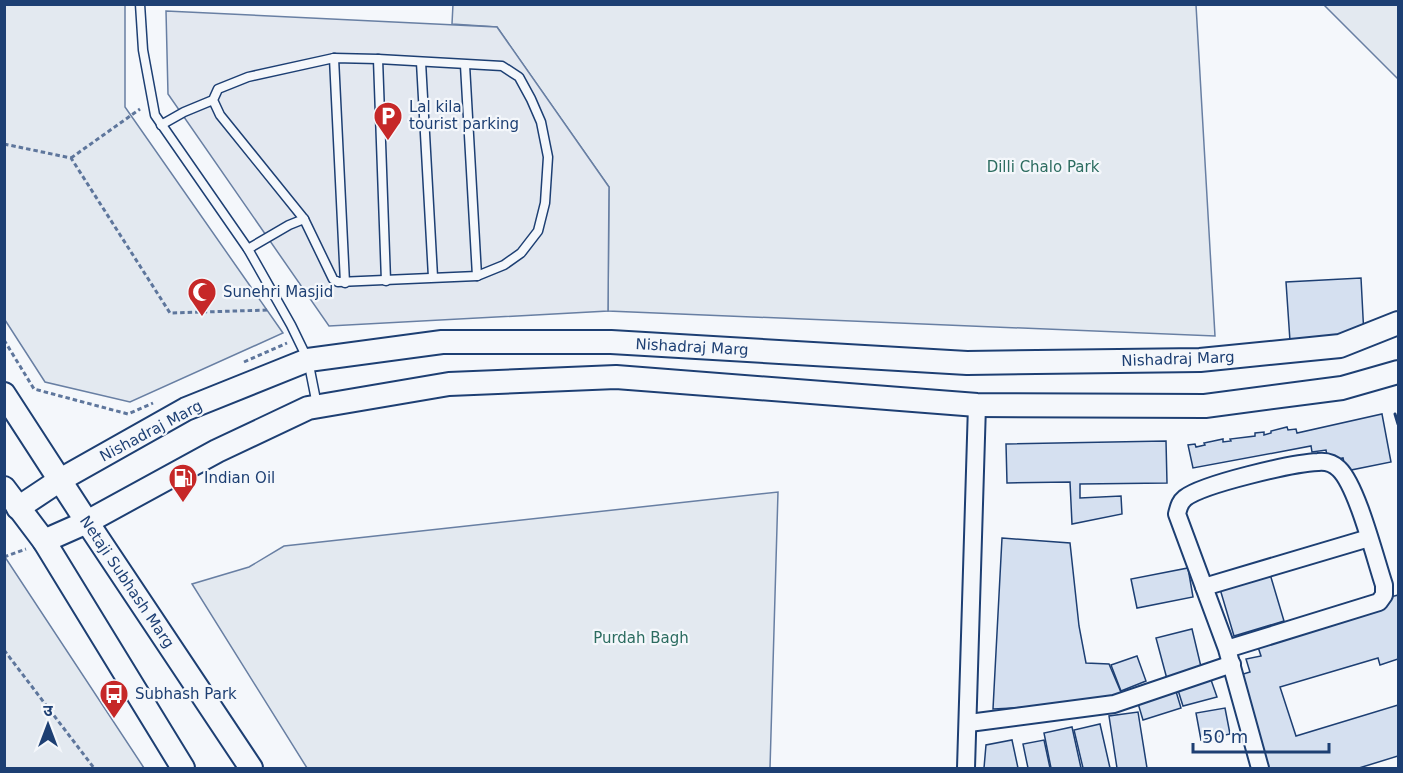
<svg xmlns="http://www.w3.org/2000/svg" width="1403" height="773" viewBox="0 0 1403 773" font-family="'DejaVu Sans','Noto Sans Devanagari',sans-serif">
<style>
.green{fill:#e3e9f0;stroke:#687fa3;stroke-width:1.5}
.parking{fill:#e3e8f0;stroke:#687fa3;stroke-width:1.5}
.building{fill:#d5e0f0;stroke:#1d3f73;stroke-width:1.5}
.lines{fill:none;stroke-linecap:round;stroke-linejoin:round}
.lane-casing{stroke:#1d3f73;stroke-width:11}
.street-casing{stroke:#1d3f73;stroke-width:20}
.secondary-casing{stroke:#1d3f73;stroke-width:26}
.path{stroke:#5e769c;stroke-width:3;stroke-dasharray:4.5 3;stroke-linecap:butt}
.lane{stroke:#f4f7fb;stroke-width:8}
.street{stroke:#f4f7fb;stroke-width:16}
.secondary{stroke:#f4f7fb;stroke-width:22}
.wall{stroke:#1d3f73;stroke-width:3}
.labels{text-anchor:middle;stroke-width:4.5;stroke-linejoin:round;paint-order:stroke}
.poi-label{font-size:15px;fill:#1d3f73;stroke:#f4f7fb;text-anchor:start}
.park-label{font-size:15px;fill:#2c6c60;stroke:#f4f7fb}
.street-label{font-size:15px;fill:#1d3f73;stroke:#f4f7fb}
</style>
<rect width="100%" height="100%" fill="#f4f7fb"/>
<g class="green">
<path d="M5,4l120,1v102l158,226 -153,69 -85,-20 -40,-62z"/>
<path d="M453,4l743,1 19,331 -607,-25 1,-124 -112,-160 -45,-3z"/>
<path d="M1324,5h74v74z"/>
<path d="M778,492l-8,276h-463l-115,-184 57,-17 35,-21z"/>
<path d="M4,557h1l139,211h-139z"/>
</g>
<path class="parking" d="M166,11l331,16 112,160 -1,124 -279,15 -161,-232z"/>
<g class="building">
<path d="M1361,278l3,58 -74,5 -4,-59z"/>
<path d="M1382,414l9,48 -45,9 -3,-13 -15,3 -2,-11 -14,2 -1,-6 -118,22 -5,-23 7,-1 1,3 9,-2 -1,-2 19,-4v3l8,-1 -1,-2 25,-3v-3l9,-1v3l7,-2v-2l16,-4 1,3 8,-1 1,4z"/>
<path d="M1166,441l1,42 -87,1v14l41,-2 1,18 -50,10 -2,-42 -63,1 -1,-39z"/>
<path d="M1002,538l68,5 9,83 7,37 23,1 14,33 -49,8 -81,4z"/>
<path d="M1188,568l5,29 -56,11 -6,-29z"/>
<path d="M1270,574l14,47 -50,15 -14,-47z"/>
<path d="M1398,595v64l-18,6 -2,-7 -98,29 16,49 102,-31v51l-39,12h-95l-24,-93 10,-3 -4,-13 15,-3 -4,-12 129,-37 -3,-8z"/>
<path d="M1192,629l10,42 -35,8 -11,-41z"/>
<path d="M1137,656l9,25 -25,10 -10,-26z"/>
<path d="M1210,677l7,20 -34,9 -6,-19z"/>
<path d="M1175,688l6,20 -38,12 -6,-20z"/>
<path d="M1225,708l5,26 -29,6 -5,-27z"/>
<path d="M1138,712l9,56h-30l-8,-52z"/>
<path d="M1100,724l10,44h-27l-9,-38z"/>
<path d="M1072,727l9,41h-30l-7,-35z"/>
<path d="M1012,740l6,28h-34l2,-23z"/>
<path d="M1044,740l6,28h-22l-5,-24z"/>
</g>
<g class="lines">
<g class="lane-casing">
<g id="lane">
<path d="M140,4l3,46 12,65 93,134 43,76 17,35 9,45"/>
<path d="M334,58l11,225"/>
<path d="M378,59l8,222"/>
<path d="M421,62l12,215"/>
<path d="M465,65l12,211"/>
<path d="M161,125l23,-13 29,-12 5,-11 30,-12 86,-19 44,1 124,7 17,11 12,22 10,23 7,35 -3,46 -7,28 -17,22 -17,12 -27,11 -139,6 -5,-3 -29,-60 -84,-104 -7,-15"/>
<path d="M248,249l41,-24 15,-6"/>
</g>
</g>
<g class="street-casing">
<g id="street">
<path d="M1204,587l165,-49"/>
<path d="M1227,649l152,-47 5,-7v-10c-9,-27 -27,-99 -45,-116 -6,-6 -12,-8 -21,-7 -25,1 -115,22 -133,36 -6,5 -6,9 -8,16l50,135 33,119"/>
<path d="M969,723l145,-19 118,-40"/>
<path d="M966,768l11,-363"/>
</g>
</g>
<g class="secondary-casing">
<g id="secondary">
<path d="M4,394l83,128 164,246"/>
<path d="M4,488l40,53 139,227"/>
<path d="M18,508l42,-28 126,-71 122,-49 134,-18h169l356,21 233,-3 140,-14 58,-23"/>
<path d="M44,541l43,-19 130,-71 91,-43 141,-24 167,-7 361,28 228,1 137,-18 56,-16"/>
</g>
</g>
<g class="path">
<path d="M4,144l67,14 99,155 98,-3"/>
<path d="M71,158l69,-49"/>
<path d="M4,340l30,49 94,25 25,-11"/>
<path d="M244,362l43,-19"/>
<path d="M4,557l22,-8"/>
<path d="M4,650l90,118"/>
</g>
<use href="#lane" class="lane"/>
<use href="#street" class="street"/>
<use href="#secondary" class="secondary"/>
<path class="wall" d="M1395,414l3,10"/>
</g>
<defs>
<g id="parking-pin" transform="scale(1.5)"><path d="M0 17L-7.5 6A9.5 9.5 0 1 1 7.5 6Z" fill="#c62828" stroke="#f4f7fb"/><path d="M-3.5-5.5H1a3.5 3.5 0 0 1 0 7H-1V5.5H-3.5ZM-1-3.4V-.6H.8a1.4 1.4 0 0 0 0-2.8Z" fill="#fff"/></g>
<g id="mosque-pin" transform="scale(1.5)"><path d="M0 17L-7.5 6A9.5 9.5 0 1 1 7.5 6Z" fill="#c62828" stroke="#f4f7fb"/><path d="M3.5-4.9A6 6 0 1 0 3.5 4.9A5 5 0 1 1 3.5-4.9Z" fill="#fff"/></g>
<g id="fuel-pin" transform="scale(1.5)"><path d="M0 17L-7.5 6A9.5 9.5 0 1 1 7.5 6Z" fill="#c62828" stroke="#f4f7fb"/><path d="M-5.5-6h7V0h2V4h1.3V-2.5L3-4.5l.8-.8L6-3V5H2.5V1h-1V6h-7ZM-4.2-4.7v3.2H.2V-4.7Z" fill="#fff"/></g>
<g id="bus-pin" transform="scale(1.5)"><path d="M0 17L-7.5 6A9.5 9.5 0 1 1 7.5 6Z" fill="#c62828" stroke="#f4f7fb"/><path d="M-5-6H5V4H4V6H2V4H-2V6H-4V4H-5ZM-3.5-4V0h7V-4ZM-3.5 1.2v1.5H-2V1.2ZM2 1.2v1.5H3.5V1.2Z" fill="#fff"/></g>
</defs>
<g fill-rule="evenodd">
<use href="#parking-pin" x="388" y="116"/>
<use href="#mosque-pin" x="202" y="292"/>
<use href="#fuel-pin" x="183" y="478"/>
<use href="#bus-pin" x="114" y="694"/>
</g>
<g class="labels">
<g class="poi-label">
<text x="409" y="112">Lal kila<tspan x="409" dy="17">tourist parking</tspan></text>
<text x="223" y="297">Sunehri Masjid</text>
<text x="204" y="483">Indian Oil</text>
<text x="135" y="699">Subhash Park</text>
</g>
<g class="park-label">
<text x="1043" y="172">Dilli Chalo Park</text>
<text x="641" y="643">Purdah Bagh</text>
</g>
<g class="street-label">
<text transform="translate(692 347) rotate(3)" y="5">Nishadraj Marg</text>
<text transform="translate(1178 359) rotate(-2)" y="5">Nishadraj Marg</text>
<text transform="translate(151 431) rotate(-28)" y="5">Nishadraj Marg</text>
<text transform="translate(127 582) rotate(56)" y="5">Netaji Subhash Marg</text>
</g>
</g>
<rect width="1403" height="773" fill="none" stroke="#1d3f73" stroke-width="12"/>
<g transform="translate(48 725)" stroke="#f4f7fb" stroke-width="4.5" paint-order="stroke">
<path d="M0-4.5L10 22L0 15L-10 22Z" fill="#1d3f73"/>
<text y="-9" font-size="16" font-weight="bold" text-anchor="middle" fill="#1d3f73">उ</text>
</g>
<path d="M1193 743v9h136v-9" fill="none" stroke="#1d3f73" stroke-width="3"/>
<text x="1202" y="743" font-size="18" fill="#1d3f73" stroke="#f4f7fb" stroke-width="4.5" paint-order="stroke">50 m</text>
</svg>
